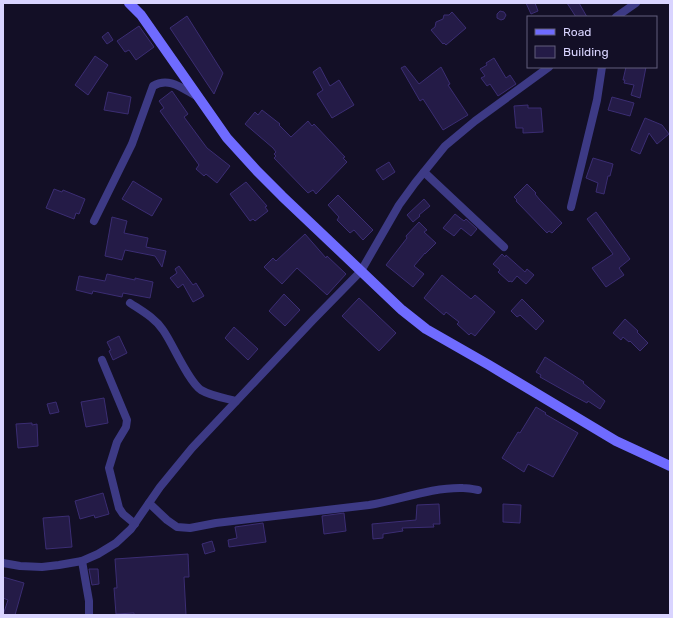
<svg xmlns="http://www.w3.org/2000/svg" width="673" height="618" viewBox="0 0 673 618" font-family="Rubik,sans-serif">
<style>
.building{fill:#241b47;stroke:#3b2d73}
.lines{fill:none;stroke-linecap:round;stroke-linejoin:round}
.minor{stroke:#3d3a85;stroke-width:8}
.secondary{stroke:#6f6bff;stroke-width:10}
</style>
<rect width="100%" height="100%" fill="#130f26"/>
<g class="building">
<path d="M526,3h9l3,8 -7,3z"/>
<path d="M567,3h12l8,14h-11z"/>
<path d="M500,11l4,1 2,3 -2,4 -3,1 -4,-2v-4z"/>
<path d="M452,12l14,16 -20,17 -2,-2 -1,1 -12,-14 4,-3 1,-5 7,-3 1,-4h5z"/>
<path d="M187,16l36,57 -9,21 -44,-66z"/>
<path d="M139,26l15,21 -18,13 -7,-10 -4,2 -8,-11z"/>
<path d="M108,32l5,8 -6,4 -5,-7z"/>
<path d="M95,56l13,9 -20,30 -13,-10z"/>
<path d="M494,58l12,20 4,-3 6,9 -18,12 -8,-12 -3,2 -6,-8 4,-2 -5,-7 7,-4 -1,-2z"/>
<path d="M405,66l14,18 22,-17 9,17 -2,1 20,30 -25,15 -20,-31 -3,2 -19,-33z"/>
<path d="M320,67l10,19 9,-6 15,25 -22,13 -15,-24 6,-4 -10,-18z"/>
<path d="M626,67h20l-6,31 -9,-3 3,-10 -10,-2 1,-3h-2z"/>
<path d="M172,91l16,23 -4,3 23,31 23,18 -13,17 -11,-9 -2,2 -8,-7 3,-4 -39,-54 4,-3 -5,-7z"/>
<path d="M108,92l23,5 -3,17 -24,-4z"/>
<path d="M612,97l22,6 -4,13 -22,-6z"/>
<path d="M528,105v3h13l2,24 -20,1v-5h-7l-2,-22z"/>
<path d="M262,110l18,14 -1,1 12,12 17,-16 4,5 2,-2 31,33 -2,1 4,4 -31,32 -3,-4 -5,3 -34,-35 2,-2 -2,-2 2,-2 -3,-4 -28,-24 10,-12 3,3z"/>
<path d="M645,118l17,7 7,9 -12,10 -8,-11 -9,21 -9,-4z"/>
<path d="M593,158l20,6 -3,12h-2l-4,18 -8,-2 2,-9 -12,-5z"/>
<path d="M389,162l6,10 -12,8 -7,-10z"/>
<path d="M133,181l29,18 -10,17 -30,-17z"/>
<path d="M246,182l21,24 -2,1 3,4 -13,10 -2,-2 -3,2 -20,-27z"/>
<path d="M527,184l9,9 -1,1 5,6 22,23 -10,10 -3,-2 -2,2 -31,-32 1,-1 -3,-3z"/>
<path d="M54,189l8,3 1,-2 22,9 -6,15 -3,-1 -2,6 -28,-11z"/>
<path d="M338,195l35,35 -10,10 -9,-10 -4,3 -13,-13 2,-3 -11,-12z"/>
<path d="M424,199l6,7 -11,9 1,1 -7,6 -6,-7z"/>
<path d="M596,212l34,47 -11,9 5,7 -18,12 -14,-19 21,-14 -26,-35z"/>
<path d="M455,214l9,7 2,-2 11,10 -6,7 -10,-8 -7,8 -11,-8z"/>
<path d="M112,217l15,4 -3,12 24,5 -2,9 20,4 -4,16 -7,-11 -30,-6 -3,10 -17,-4z"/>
<path d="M419,222l8,8 -3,2 12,11 -11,11v-1l-11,13 10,8 -11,13 -27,-22 21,-27 -1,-2z"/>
<path d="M305,234l21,24 1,-2 19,18 -19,21 -30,-27 -15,16 -18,-17 9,-9 3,3z"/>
<path d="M502,254l3,3 1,-2 19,17 2,-3 7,6 -8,9 -9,-8 -5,6 -2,-1 -1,1 -11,-10 2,-2 -7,-6z"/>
<path d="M179,266l14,19 3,-2 8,13 -11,6 -10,-18 -5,4 -8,-10 7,-5 -2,-4z"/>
<path d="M107,274l28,6v-2l18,4 -3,16 -27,-5 -1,4 -29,-6 -1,3 -16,-4 3,-14 26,5z"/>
<path d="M442,275l29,24 4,-4 20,17 -20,24 -4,-3 -2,2 -12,-11 2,-2 -13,-10 -2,3 -20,-17z"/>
<path d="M284,294l16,16 -15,16 -16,-15z"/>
<path d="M359,298l37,35 -17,18 -37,-35z"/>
<path d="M522,299l22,22 -8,9 -16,-15 -3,2 -6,-6z"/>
<path d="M625,319l13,12 -1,1 11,11 -8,8 -10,-10 -1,1 -6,-5 -2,3 -8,-7z"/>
<path d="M234,327l24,22 -10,11 -23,-22z"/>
<path d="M119,336l8,17 -14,7 -4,-9 2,-1 -4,-8z"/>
<path d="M545,357l39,25 -1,1 22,18 -5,8 -12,-8 -1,2 -15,-8 -32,-18 1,-2 -5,-3z"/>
<path d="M104,398l4,25 -22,4 -5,-25z"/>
<path d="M56,402l3,10 -9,2 -3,-10z"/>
<path d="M536,407l10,6 -1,1 33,19 -25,44 -25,-13 -4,8 -22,-14 16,-26 2,1z"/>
<path d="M32,423v2l5,-1 1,22 -20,2 -2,-24z"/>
<path d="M103,493l6,21 -14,4 -1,-3 -14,4 -5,-18z"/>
<path d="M439,504l1,20h-7l1,3 -32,1 1,3 -20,3v4l-10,1 -1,-15 44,-4 1,-15z"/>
<path d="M503,504l18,1 -1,18 -17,-1z"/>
<path d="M344,513l2,18 -22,3 -2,-18z"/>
<path d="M69,516l3,31 -26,2 -3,-31z"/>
<path d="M263,523l3,19 -37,5 -1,-7 9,-2 -2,-11z"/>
<path d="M212,541l3,10 -10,3 -3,-10z"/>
<path d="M188,554l1,23h-5l2,38h-52v-2l-18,1 -2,-26h3l-2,-29z"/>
<path d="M89,569h9l1,15 -7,1z"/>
<path d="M3,577l21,6 -9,32h-12l5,-15 -5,-2z"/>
</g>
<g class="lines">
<g class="minor">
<path d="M616,17l20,-14"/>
<path d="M424,172l80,75"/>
<path d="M571,207l26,-107 5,-33"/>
<path d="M94,221l38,-77 21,-58c16,-10 30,3 45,11"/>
<path d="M130,303c12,8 25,15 33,27 10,14 25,51 38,60 10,6 24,8 35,11"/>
<path d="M102,360l25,60 -1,7 -9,15 -8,26 10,40 4,6 12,10"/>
<path d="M149,503l18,17 10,7 13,1 26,-5 153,-18c30,-5 63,-18 94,-17 5,0 10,1 15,2"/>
<path d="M82,561l7,40v14"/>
<path d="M3,563l17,3 22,1 17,-2 23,-4 16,-7 18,-11 15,-14 29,-42 32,-39 121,-128 48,-49 38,-66 16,-22 30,-37 30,-25 74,-54"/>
</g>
<path class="secondary" d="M129,3l12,12 86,123 30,33 25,25 120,114 24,19 63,36 127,76 54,25"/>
</g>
<rect width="673" height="618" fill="none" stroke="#d9d4ff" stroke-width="8"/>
<rect x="527" y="16" width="130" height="52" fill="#130f26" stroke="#625e7d"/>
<rect x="535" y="29" width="20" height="6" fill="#6f6bff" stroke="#625e7d"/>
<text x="563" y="36" font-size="12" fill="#d9d4ff">Road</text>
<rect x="535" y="46" width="20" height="12" fill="#241b47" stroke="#625e7d"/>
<text x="563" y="56" font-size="12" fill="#d9d4ff">Building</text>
</svg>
